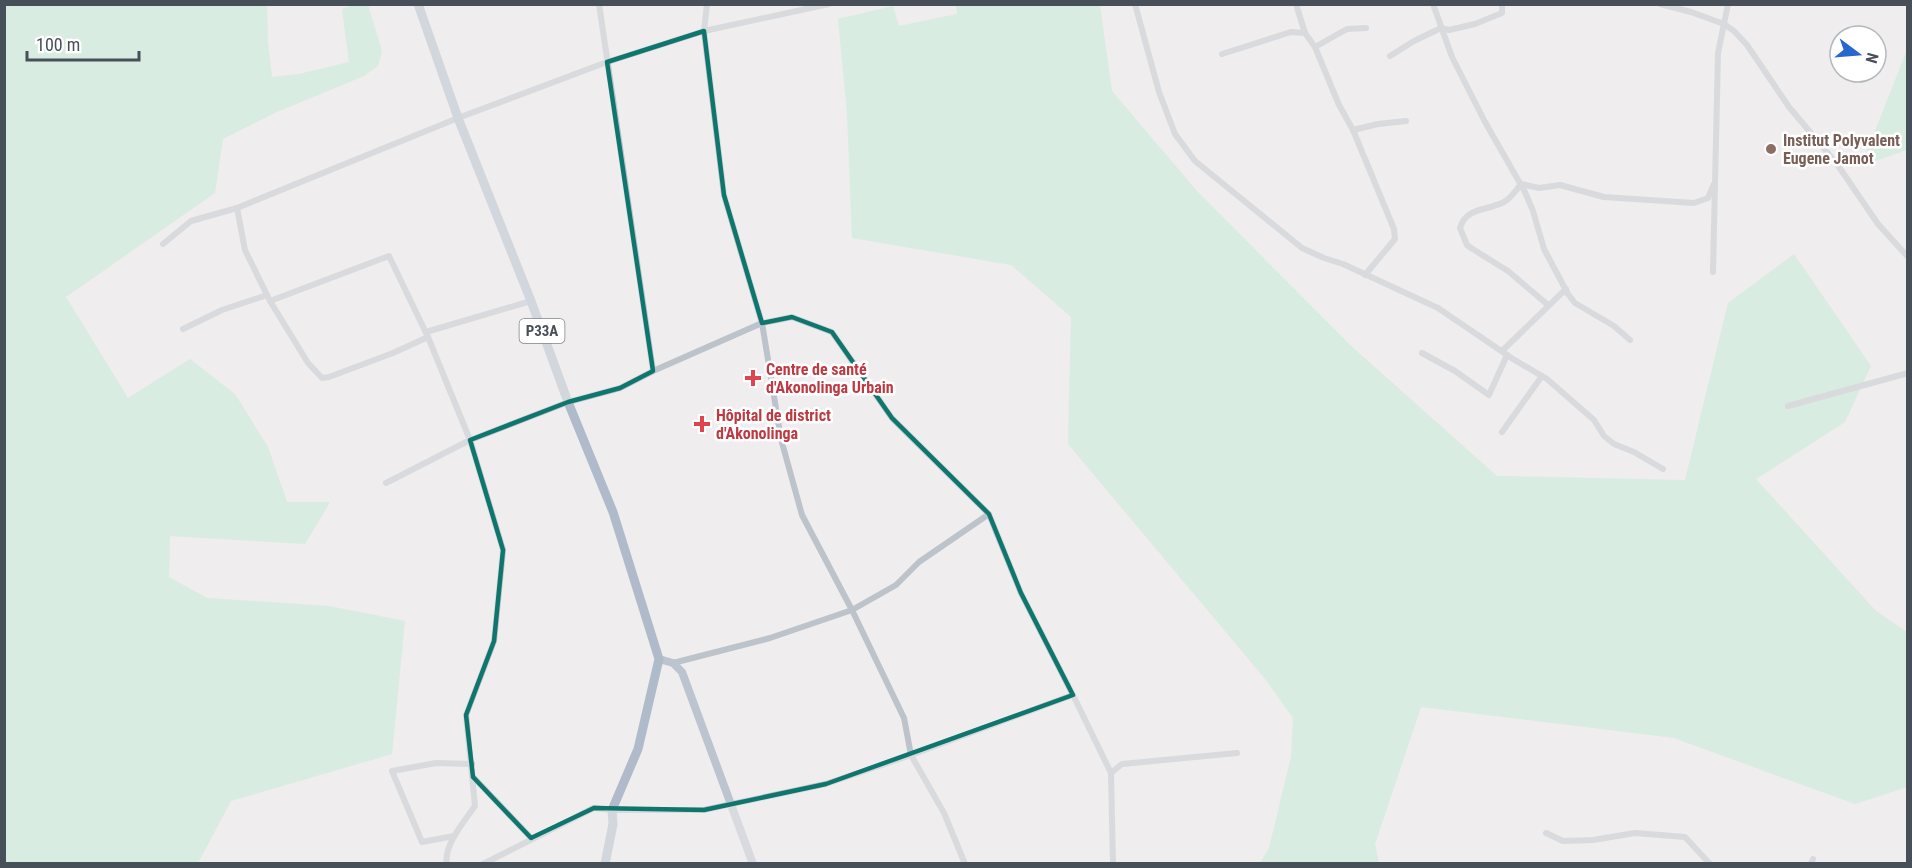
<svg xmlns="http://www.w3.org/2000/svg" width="1912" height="868" viewBox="0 0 1912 868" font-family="'Roboto Condensed',sans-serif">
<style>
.green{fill:#beead2}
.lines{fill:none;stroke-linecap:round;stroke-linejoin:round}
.street{stroke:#bcc3cb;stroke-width:6}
.secondary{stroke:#bcc4cf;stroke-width:8}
.primary{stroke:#afbbca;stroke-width:9}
.marked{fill:none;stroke:#0f766e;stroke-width:4.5;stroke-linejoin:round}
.education-dot{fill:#8d6e63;stroke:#fff;stroke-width:2}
.health-dot{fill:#e0444e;stroke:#fff;stroke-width:2}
.labels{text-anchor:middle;stroke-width:5;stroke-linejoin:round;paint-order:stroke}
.shield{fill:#fff;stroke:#7e848b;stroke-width:1.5}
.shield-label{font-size:15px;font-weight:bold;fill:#474f59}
.education-label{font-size:16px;font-weight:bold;fill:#785e54;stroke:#fff;text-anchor:start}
.health-label{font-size:16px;font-weight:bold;fill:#be3a42;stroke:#fff;text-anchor:start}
</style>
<rect width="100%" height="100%" fill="#efeded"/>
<g class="green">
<path d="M5,4l262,1 1,38 4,34 27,-3 50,-12 -7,-53 11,-4h15l14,46 -4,15 -14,10 -87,36 -54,27 -8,54 -149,104 62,101 62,-39 45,35 33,53 19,55h43l-25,42 -135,-8 -1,41 38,21 122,8 76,15 -13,133 -161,47 -33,62h-193z"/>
<path d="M956,5h144l12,86 85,100 152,153 148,132 188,4 43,-177 66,-49 77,112 -26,56 -89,57 120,132 31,21v155l-52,17 -181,-66 -253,-31 -46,137 4,19h-119l9,-15 22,-91 2,-39 -27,-38 -198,-236 3,-127 -60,-52 -159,-27 -5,-125 -9,-94 55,-13 6,20 58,-12z"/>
<path d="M1907,50v100l-46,16z"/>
</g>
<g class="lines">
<g class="street">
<path d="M599,4l54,367"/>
<path d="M707,4l-3,27 20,164 38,128 19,116 21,76 50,95 52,108 7,37 33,58 21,51"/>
<path d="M1135,4l24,88 16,42 20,27 107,87 22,10 19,6 95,44 75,51 34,20 47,41 10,16 10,8 20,8 29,17"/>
<path d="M1296,4l9,29 10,14 24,58 14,25 41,99 1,10 -30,36"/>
<path d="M1433,4l19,53 33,65 40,70 8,19 11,38 24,45 7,9 39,23 16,14"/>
<path d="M1660,4l31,8 33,12 10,7 13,14 42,62 48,57 41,60 30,33"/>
<path d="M1315,47l32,-18 19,-1"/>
<path d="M1222,54l69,-22 14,1"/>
<path d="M1390,56l24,-15 27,-13 8,2 26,-6 27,-11v-9"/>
<path d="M1353,130l25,-6 28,-3"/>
<path d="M237,208l8,42 25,51 38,62 14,15 7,-1 64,-24 35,-16"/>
<path d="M163,244l28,-23 46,-13 221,-90 149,-56 97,-31 125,-27"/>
<path d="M1713,272l5,-219 10,-49"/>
<path d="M270,301l119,-45 39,81 42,103 33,110 -9,91 -28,74 9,91c-10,14 -32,40 -28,58"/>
<path d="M1548,305l-40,-34 -37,-23 -4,-3 -7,-17c6,-21 27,-17 44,-26 7,-4 12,-11 17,-18l18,4 21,-3 44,12 90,6 14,-5 6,-14"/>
<path d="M183,329l39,-19 45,-15"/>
<path d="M426,332l105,-31"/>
<path d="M1502,351l64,-62"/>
<path d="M1422,353l33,18 34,24 18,-40"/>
<path d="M1788,406l120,-33"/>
<path d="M1502,432l40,-56"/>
<path d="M386,483l84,-43 98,-38 52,-14 33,-17 109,-48 30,-6 40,15 60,86 97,96 32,79 52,102 -162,60 -85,29 -122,26h-92l-18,-2 -111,56"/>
<path d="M673,663l97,-25 82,-28 44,-25 23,-23 70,-48"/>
<path d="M1073,695l38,78 2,91"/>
<path d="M1111,773l11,-9 115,-11"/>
<path d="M474,778l57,60"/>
<path d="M1546,833l17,8 30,-1 42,-7 50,4 25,27"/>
<path d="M454,836l-32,6 -30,-71 44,-8 36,1"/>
<path d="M1811,864l2,-5"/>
</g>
<path class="secondary" d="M659,659l14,4 9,9 71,192"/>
<path class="primary" d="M418,4l40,114 73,183 37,101 45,110 46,147 -21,90 -26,61 1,14 -8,40"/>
</g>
<path d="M0 0H1912V868H0ZM704,31l20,164 38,128 30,-6 40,15 60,86 97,96 32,79 52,102 -247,89 -122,26 -110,-2 -63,30 -58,-61 -7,-62 28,-74 9,-91 -33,-110 98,-38 52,-14 33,-17 -46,-309z" fill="#efeded" fill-opacity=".55" fill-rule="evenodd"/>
<path class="marked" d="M704,31l20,164 38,128 30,-6 40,15 60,86 97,96 32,79 52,102 -247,89 -122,26 -110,-2 -63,30 -58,-61 -7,-62 28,-74 9,-91 -33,-110 98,-38 52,-14 33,-17 -46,-309z"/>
<circle class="education-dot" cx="1771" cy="149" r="6"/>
<g class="health-dot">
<path d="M750 369h6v6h6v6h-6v6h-6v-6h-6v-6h6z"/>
<path d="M699 415h6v6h6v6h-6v6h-6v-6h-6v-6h6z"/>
</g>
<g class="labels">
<rect class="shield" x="519.5" y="319" width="45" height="24" rx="4.5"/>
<g class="shield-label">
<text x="542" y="336">P33A</text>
</g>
<g class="education-label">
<text x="1783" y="146">Institut Polyvalent<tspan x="1783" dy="18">Eugene Jamot</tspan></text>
</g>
<g class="health-label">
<text x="766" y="375">Centre de santé<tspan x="766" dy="18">d'Akonolinga Urbain</tspan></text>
<text x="716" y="421">Hôpital de district<tspan x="716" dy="18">d'Akonolinga</tspan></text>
</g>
</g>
<rect width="1912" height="868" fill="none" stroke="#474f59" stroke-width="12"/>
<g transform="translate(1858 54) rotate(106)"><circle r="28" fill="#ffffff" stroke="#b5b9bd" stroke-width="1.5"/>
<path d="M0-4.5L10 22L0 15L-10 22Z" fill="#2868ce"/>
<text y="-9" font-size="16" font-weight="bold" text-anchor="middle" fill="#474f59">N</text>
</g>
<path d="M27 51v9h112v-9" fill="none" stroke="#474f59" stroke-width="3"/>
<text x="36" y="51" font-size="18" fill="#474f59" stroke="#ffffff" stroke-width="4.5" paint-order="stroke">100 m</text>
</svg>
